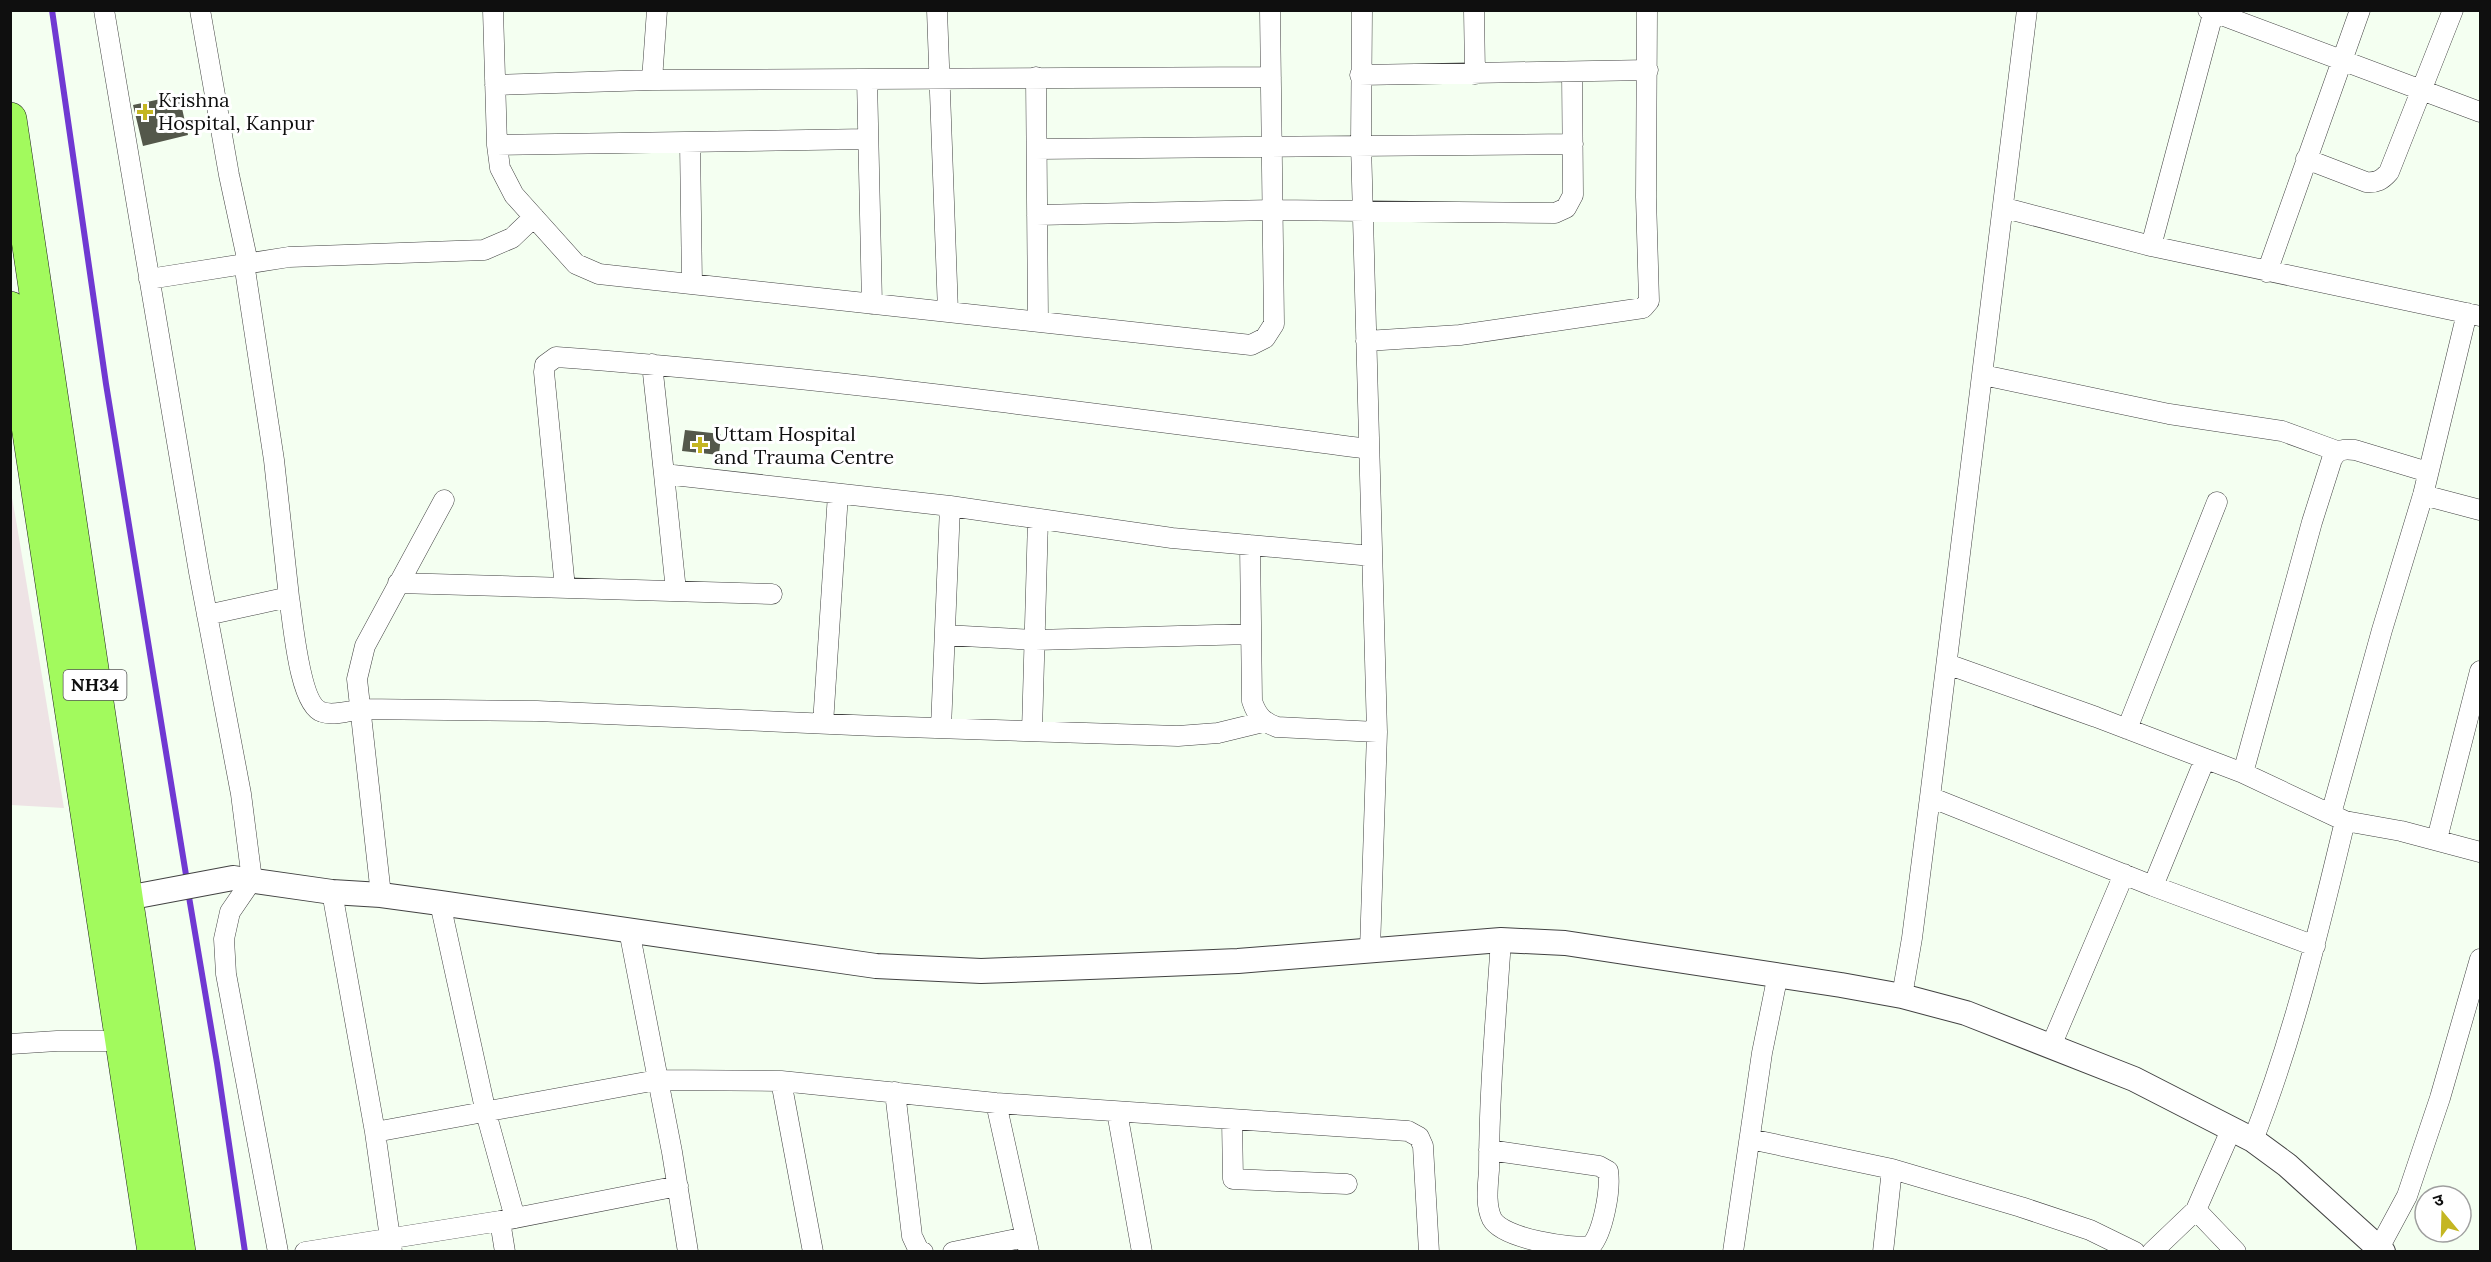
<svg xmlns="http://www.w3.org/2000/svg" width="2491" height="1262" font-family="Lora,'Noto Sans Devanagari',serif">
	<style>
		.industrial { fill: #eee3e5 }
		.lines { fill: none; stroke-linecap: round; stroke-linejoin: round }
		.stream { stroke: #7039d2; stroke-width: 6 }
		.building { fill: #54584b }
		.minor-casing { stroke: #424242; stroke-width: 21 }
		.tertiary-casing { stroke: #424242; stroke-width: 26 }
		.trunk-casing { stroke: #202020; stroke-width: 34 }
		.minor { stroke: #fff; stroke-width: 20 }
		.tertiary { stroke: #fff; stroke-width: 24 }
		.trunk { stroke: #a2fa5d; stroke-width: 33 }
		.poi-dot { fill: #c4b622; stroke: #fff; stroke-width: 2 }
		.labels { text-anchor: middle; stroke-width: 6; stroke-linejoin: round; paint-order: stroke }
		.shield { fill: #fff; stroke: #575757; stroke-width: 1.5 }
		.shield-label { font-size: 18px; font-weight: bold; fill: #0f0f0f }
		.poi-label { font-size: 20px; fill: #0f0f0f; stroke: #fff; text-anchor: start }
	</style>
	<rect width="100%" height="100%" fill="#f4fff1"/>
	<!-- industrial -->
	<path class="industrial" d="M10,487l6,33 48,288 -53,-3z"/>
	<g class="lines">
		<!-- stream -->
		<path class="stream" d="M52,10l54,374 81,497
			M188,891l29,172 28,189"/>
	</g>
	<!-- building -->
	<path class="building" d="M179,95l9,40 -45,11 -10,-41z
		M685,430l36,4 -2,21 -37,-4z"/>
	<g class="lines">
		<!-- minor casing -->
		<g class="minor-casing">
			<path id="minor" d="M104,10l95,562 42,222 11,86 -22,32 -6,27 2,35 52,278
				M200,10l29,165 19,88
				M493,10l4,135 370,-6
				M937,10l11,302
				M1362,10l-1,134 16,588 -7,218
				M1474,10l1,64
				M2208,10l272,102
				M1360,75l288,-5
				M1036,77l2,244
				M867,79l5,225
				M652,80l5,-70
				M495,85l157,-5 619,-3
				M690,143l2,141
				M497,145l3,23 14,27 62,69 23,10 652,71 14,-7 9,-14 -4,-314
				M1037,149l536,-5
				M2306,159l60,23c11,1 16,-2 23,-10l64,-162
				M2005,208l146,38 329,70
				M1037,215l236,-5 282,3 11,-5 7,-13 -1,-123
				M2151,246l63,-236
				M2267,272l93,-262
				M149,279l140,-22 195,-7 28,-12 22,-21
				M1366,341l94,-6 183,-27 6,-7 -3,-104 1,-187
				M652,364l12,110
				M1983,375l186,39 113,17 55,20
				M2423,495l57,15
				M1250,545l2,156c5,15 11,21 25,26l100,5
				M398,583l374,11
				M565,588l-21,-216 1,-7 11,-8c272,20 542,57 813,92
				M676,591l-12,-117 286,32 222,32 200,18
				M289,597c4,23 10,108 33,115 11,4 27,-1 38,-3l177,2 339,15 302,10 40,-3 45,-11
				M207,615l82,-18 -15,-137 -30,-197
				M945,635l90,5 216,-6
				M1947,664l149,53 147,56 102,48 56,10 79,21
				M823,724l15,-230
				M941,728l9,-222
				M2127,729l90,-227
				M1032,731l6,-212
				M2243,773l69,-251 20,-63c6,-10 11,-10 23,-9l73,22
				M1930,797l223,89 162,60
				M2331,814l51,-184 41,-135 44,-182
				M2437,839l43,-168
				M2153,886l52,-127
				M332,892l43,240 17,120
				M381,895l-24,-216 8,-33 79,-146
				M440,903l46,210 29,105
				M629,930l43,222 16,100
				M1902,996l10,-58 18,-141 97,-787
				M10,1044l47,-3h64
				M2051,1046l73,-172
				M781,1081l32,171
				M895,1092l17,144 7,15 4,1
				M996,1103l33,149
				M1117,1112l25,140
				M1232,1120l1,59 114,5
				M375,1132l282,-52 124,1 215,22 412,28 11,6 4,9 6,106
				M1750,1139l142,30 129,38 69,23 45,22
				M2253,1140c41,-104 66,-211 92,-319
				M1489,1150l110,16 9,5c3,19 -5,61 -17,75 -20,3 -88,-7 -99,-27 -7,-14 -4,-34 -3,-49 0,-77 7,-154 12,-230
				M2196,1210l35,-80
				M500,1221l5,31
				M2379,1248l28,-52 33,-98 40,-139
				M305,1252l195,-31 178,-35
				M953,1252l73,-15
				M1733,1252l29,-199 16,-79
				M1883,1252l9,-83
				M2152,1252l44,-42 40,42"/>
		</g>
		<!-- tertiary casing -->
		<g class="tertiary-casing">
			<path id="tertiary" d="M111,901l122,-23 99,14 49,3 59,8 436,63 105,5 135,-5 122,-5 263,-21 64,3 276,42 61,11 64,17 168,66 119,61 34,25 96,87"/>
		</g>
		<!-- trunk casing -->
		<g class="trunk-casing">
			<path id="trunk" d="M10,119l169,1133
				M10,308l144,944"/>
		</g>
		<!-- minor -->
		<use href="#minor" class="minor"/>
		<!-- tertiary -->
		<use href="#tertiary" class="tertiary"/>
		<!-- trunk -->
		<use href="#trunk" class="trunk"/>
	</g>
	<!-- markers -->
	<g class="poi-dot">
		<path d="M142 103h6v6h6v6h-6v6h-6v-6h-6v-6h6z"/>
		<path d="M697 436h6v6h6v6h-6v6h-6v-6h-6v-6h6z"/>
	</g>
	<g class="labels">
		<!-- shield labels -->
		<rect class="shield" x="63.5" y="670" width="63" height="30" rx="4.5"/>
		<g class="shield-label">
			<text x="95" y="691">NH34</text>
		</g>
		<!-- poi labels -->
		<g class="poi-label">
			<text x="158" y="107">Krishna<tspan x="158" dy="23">Hospital, Kanpur</tspan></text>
			<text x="714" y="441">Uttam Hospital<tspan x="714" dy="23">and Trauma Centre</tspan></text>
		</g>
	</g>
	<!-- border -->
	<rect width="2491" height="1262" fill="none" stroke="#0f0f0f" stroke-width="24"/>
	<!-- north arrow -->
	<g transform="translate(2443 1214) rotate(341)"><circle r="28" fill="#ffffff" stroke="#9f9f9f" stroke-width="1.5"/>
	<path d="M0-4.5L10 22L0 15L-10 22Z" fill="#c4b622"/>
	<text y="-9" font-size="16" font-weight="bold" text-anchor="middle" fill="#0f0f0f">उ</text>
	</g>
</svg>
